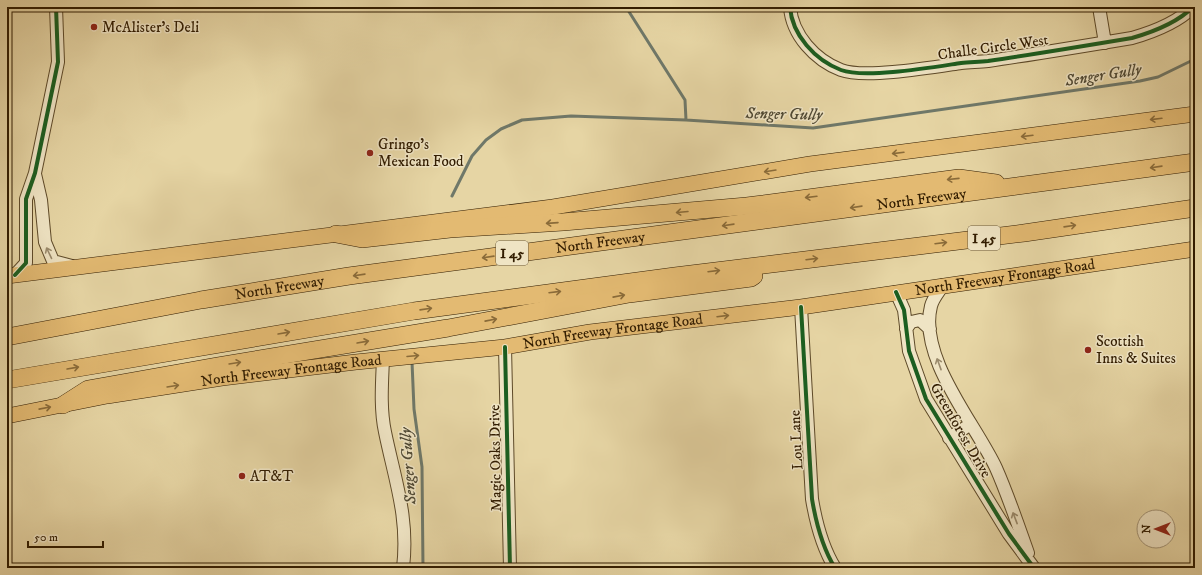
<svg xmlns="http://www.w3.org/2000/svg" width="1202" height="575" font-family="'IM FELL DW Pica',serif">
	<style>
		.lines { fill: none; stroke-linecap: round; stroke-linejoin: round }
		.stream { stroke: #6f7869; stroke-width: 3 }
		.minor-casing { stroke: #5e4a29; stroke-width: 14 }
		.major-casing { stroke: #311c00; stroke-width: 16 }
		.highway-casing { stroke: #311c00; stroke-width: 18 }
		.minor { stroke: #efe4c4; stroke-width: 12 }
		.major { stroke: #e3ba72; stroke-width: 15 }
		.highway { stroke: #e3ba72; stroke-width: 17 }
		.cycleway-casing { stroke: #efe4c4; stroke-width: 6 }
		.cycleway { stroke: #1b5e20; stroke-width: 4 }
		.oneway { stroke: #8a6b39 }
		.oneway2 { stroke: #9a8a6c }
		.poi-dot { fill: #8f2418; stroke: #efe4c4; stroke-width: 1.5 }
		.labels { text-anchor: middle; stroke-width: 3; stroke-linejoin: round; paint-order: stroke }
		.shield { fill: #efe4c4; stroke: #6a583b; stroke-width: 1 }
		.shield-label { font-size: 14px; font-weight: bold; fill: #311c00 }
		.poi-label { font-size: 15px; fill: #311c00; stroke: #efe4c4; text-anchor: start }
		.street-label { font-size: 15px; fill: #311c00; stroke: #efe4c4 }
		.water-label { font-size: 16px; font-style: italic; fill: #504a35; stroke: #efe4c4 }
	</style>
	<rect width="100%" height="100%" fill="#e6d5a4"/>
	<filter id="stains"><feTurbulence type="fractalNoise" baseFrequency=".005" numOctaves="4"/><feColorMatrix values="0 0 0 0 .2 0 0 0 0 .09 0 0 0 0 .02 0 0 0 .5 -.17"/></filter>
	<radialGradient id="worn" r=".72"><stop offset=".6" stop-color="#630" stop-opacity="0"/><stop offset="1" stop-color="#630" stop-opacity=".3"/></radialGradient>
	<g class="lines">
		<!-- stream -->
		<path class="stream" d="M626,7l59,93 1,20
			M452,196l20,-40 14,-16 15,-11 21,-9 49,-4 115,4 127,8 327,-47 18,-4 37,-18
			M412,362l2,47 8,58 1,101"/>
		<!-- minor casing -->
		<g class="minor-casing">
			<path id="minor" d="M790,7c2,28 25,53 51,63 24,9 93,-3 120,-7 9,-1 18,-1 27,-2 48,-7 96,-15 144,-23 21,-6 45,-15 61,-31
				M1099,7l6,36
				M35,174l6,26 4,42 8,19 19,5
				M15,275l11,-12v-64l9,-26 23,-111 -2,-55
				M943,285c-4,7 -10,13 -12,21 -13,52 44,117 65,162 12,27 22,57 32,85
				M896,292l8,18 5,41 17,48 83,135 25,34
				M801,307l11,192c4,24 10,48 23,69
				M906,329l5,-7 9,-2 10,9
				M505,347l5,221
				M383,359c-1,24 -3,50 2,73 10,49 24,85 18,136
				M949,438l22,-14"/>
		</g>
		<!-- major casing -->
		<g class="major-casing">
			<g id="major">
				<path d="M7,276l546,-69 257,-43 385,-50"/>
				<path id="s1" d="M7,416l100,-20 115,-18 134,-16 149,-15 85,-15 211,-25 394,-58"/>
			</g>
		</g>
		<!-- highway casing -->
		<g class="highway-casing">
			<g id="highway">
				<path d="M336,234l26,5 88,-10 113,-7 184,-16 212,-28 37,5"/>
				<path id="s2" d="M7,337l194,-37 148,-24 846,-114"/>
				<path d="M7,380l407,-69 261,-35 349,-43 171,-25"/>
				<path d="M63,405l25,-16 129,-23 231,-38 181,-34 122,-16 3,-2"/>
			</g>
		</g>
		<!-- minor -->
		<use href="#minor" class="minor"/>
		<!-- major -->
		<use href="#major" class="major"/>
		<!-- highway -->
		<use href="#highway" class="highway"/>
		<!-- cycleway casing -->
		<g class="cycleway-casing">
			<path id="cycleway" d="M790,7c2,28 25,53 51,63 24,9 93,-3 120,-7 9,-1 18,-1 27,-2 48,-7 96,-15 144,-23 21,-6 45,-15 61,-31
				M15,275l11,-12v-64l9,-26 23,-111 -2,-55
				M896,292l8,18 5,41 17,48 83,135 25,34
				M801,307l11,192c4,24 10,48 23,69
				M505,347l5,221"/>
		</g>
		<!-- cycleway -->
		<use href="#cycleway" class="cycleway"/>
	</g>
	<!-- one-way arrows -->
	<defs><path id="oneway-shaft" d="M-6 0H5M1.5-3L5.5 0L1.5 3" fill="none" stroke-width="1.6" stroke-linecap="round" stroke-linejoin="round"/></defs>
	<g class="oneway">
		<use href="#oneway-shaft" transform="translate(1156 119) rotate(173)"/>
		<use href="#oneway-shaft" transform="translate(1027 136) rotate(173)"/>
		<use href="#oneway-shaft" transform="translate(898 153) rotate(173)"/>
		<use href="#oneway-shaft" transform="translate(1156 167) rotate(172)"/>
		<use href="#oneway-shaft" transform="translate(770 171) rotate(171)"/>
		<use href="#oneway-shaft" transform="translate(953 179) rotate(174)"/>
		<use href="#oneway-shaft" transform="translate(811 197) rotate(173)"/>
		<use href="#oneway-shaft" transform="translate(856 207) rotate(172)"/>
		<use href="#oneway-shaft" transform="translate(682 212) rotate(175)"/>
		<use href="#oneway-shaft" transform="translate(552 223) rotate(176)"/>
		<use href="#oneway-shaft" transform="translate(728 225) rotate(172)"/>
		<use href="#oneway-shaft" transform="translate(1070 226) rotate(-8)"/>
		<use href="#oneway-shaft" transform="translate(941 243) rotate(-7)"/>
		<use href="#oneway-shaft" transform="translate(488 257) rotate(172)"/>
		<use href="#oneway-shaft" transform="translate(812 259) rotate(-7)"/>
		<use href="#oneway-shaft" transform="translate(714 271) rotate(-7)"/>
		<use href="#oneway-shaft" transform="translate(359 275) rotate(172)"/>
		<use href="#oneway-shaft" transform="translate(555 292) rotate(-7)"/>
		<use href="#oneway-shaft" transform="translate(619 296) rotate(-11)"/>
		<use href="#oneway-shaft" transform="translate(426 309) rotate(-8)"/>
		<use href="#oneway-shaft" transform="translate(723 316) rotate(-7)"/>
		<use href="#oneway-shaft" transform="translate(491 320) rotate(-11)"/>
		<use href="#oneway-shaft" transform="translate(284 333) rotate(-10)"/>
		<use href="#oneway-shaft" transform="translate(363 342) rotate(-10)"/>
		<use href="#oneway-shaft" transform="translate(413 356) rotate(-5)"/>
		<use href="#oneway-shaft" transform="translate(235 363) rotate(-9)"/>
		<use href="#oneway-shaft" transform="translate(73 368) rotate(-10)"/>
		<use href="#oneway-shaft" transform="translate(173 386) rotate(-9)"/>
		<use href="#oneway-shaft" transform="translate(45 408) rotate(-11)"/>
	</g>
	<g class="oneway2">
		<use href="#oneway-shaft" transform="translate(49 253) rotate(-115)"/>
		<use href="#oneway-shaft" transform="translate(939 364) rotate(-110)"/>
		<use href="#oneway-shaft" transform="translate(1015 518) rotate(-111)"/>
	</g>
	<!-- markers -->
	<g class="poi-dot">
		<circle cx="94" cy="27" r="4"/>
		<circle cx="370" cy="153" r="4"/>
		<circle cx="1088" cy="350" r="4"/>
		<circle cx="242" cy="476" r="4"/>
	</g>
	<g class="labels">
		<!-- shield labels -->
		<g class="shield">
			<rect x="968" y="226" width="32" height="24" rx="3"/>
			<rect x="496" y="241" width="32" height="24" rx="3"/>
		</g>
		<g class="shield-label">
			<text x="984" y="243">I 45</text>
			<text x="512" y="258">I 45</text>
		</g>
		<!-- poi labels -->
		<g class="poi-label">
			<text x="102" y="32">McAlister's Deli</text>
			<text x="378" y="149">Gringo's<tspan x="378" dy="17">Mexican Food</tspan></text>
			<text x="1096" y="346">Scottish<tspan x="1096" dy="17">Inns &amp; Suites</tspan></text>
			<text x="250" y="481">AT&amp;T</text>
		</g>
		<!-- street labels -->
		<g class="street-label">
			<text transform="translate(993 47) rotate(-8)" y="5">Challe Circle West</text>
			<text dy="5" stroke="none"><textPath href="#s2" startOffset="925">North Freeway</textPath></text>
			<text dy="5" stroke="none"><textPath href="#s2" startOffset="601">North Freeway</textPath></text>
			<text dy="5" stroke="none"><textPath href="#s1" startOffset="1008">North Freeway Frontage Road</textPath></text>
			<text dy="5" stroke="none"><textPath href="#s2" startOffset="277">North Freeway</textPath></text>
			<text dy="5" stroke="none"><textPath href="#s1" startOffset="612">North Freeway Frontage Road</textPath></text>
			<text dy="5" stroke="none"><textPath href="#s1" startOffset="288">North Freeway Frontage Road</textPath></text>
			<text transform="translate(961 430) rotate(60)" y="5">Greenforest Drive</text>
			<text transform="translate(796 440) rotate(-93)" y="5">Lou Lane</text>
			<text transform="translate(495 458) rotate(-91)" y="5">Magic Oaks Drive</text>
		</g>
		<!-- water labels -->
		<g class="water-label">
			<text transform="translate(1103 74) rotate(-9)" y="6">Senger Gully</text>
			<text transform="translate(784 113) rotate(1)" y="6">Senger Gully</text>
			<text transform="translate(407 466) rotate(-94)" y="6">Senger Gully</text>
		</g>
	</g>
	<!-- margin -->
	<rect width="1202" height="575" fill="none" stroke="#e6d5a4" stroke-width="24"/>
	<rect x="8" y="8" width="1186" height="559" fill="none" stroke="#311c00" stroke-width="2"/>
	<rect x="12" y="12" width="1178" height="551" fill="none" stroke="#311c00"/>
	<!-- north arrow -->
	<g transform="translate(1156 529) rotate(270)"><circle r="19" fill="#efe4c4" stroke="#a39476"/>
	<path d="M0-3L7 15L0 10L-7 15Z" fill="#8f2418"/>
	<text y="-6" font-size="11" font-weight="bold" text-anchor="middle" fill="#311c00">N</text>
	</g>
	<!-- scale -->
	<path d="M28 541v6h75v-6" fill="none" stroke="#311c00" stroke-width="2"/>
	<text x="34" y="541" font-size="12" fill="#311c00" stroke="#efe4c4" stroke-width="3" paint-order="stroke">50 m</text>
	<rect width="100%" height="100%" filter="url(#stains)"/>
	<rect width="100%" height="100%" fill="url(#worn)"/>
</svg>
